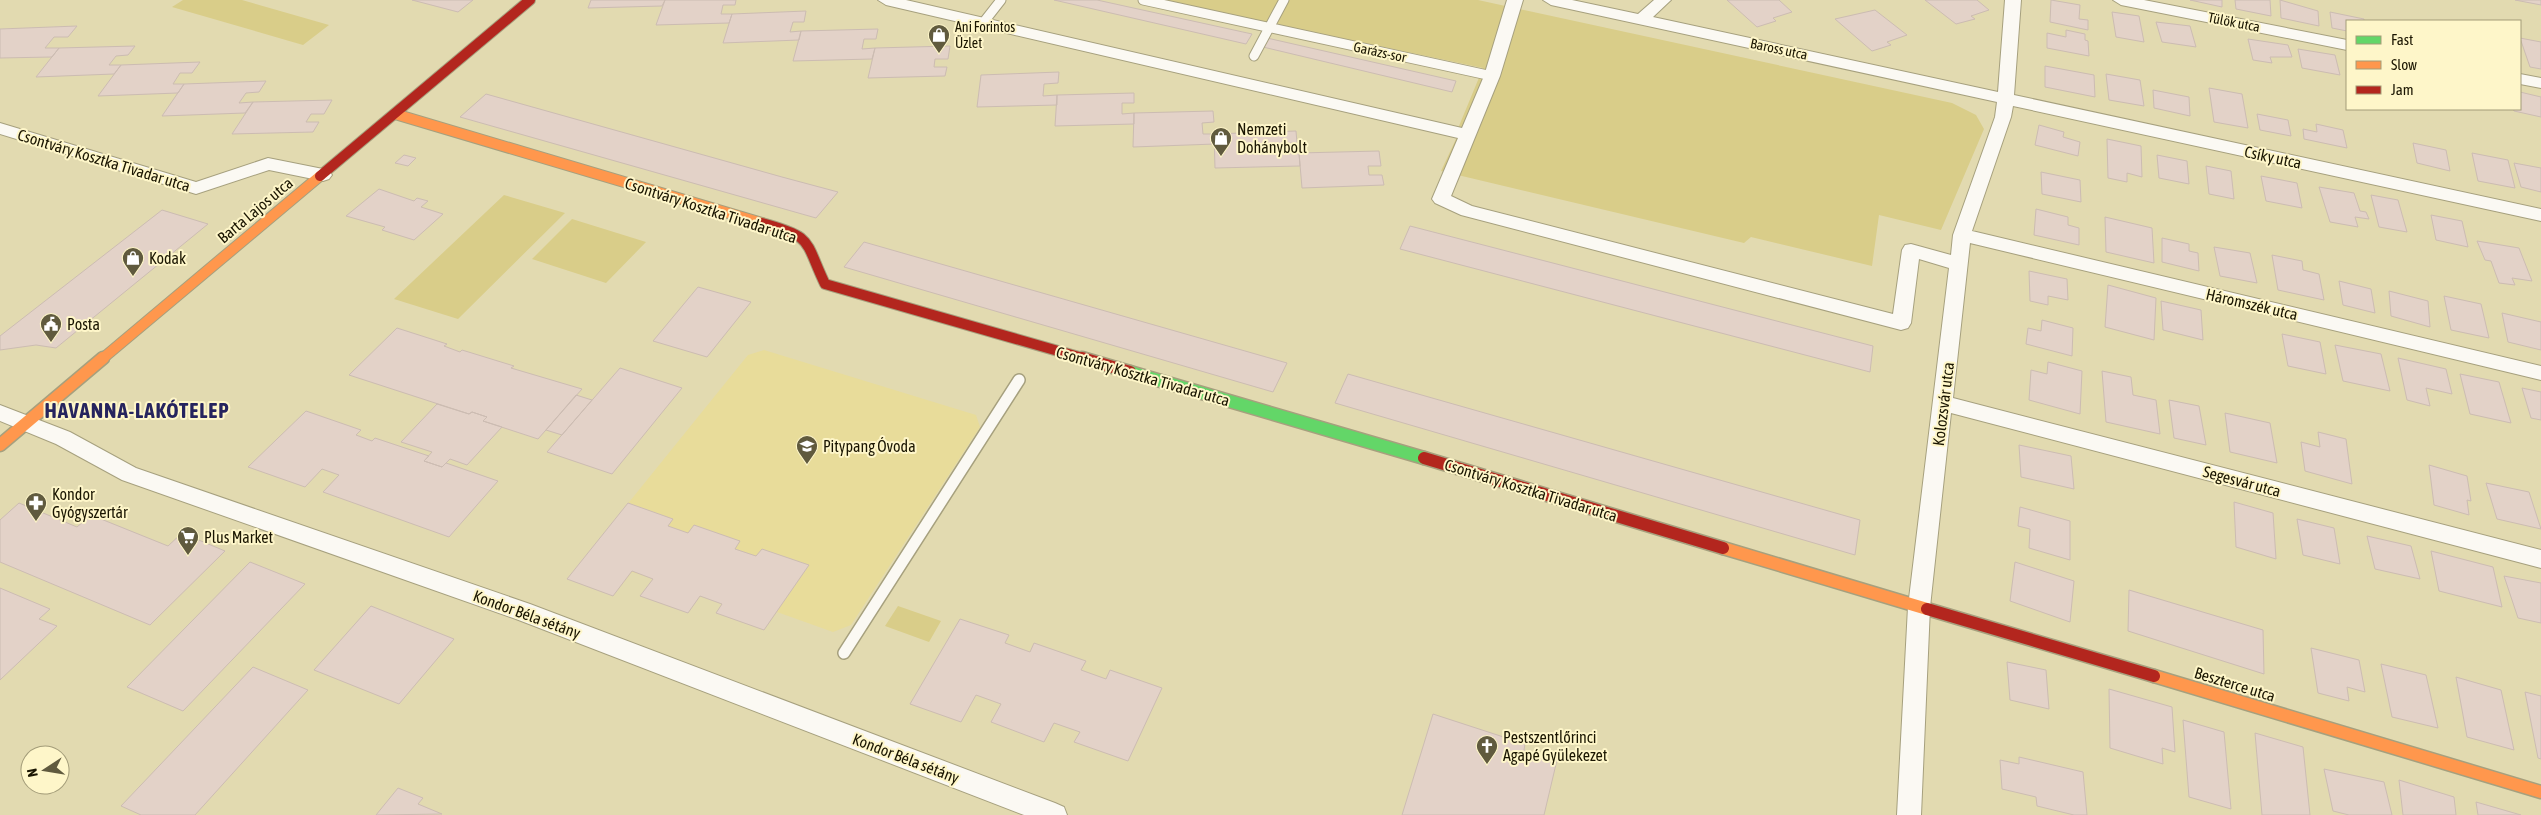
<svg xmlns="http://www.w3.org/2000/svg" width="2541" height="815" font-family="'Asap Condensed',sans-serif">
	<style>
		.built { fill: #e8dc9a }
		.green { fill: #d9cd89 }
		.building { fill: #e3d2c8; stroke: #ccbcb2 }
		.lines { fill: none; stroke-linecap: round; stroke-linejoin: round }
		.lane-far1-casing { stroke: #a6a07e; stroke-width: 11 }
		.lane-casing { stroke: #a6a07e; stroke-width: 14 }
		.street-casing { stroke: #a6a07e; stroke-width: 2 }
		.fast-casing { stroke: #a6a07e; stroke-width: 15 }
		.slow-far1-casing { stroke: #a6a07e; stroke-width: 12 }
		.slow-casing { stroke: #a6a07e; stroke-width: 15 }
		.jam-far1-casing { stroke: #a6a07e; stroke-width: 12 }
		.jam-casing { stroke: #a6a07e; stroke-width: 15 }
		.lane-far1 { stroke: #fbf9f3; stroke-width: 9 }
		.lane { stroke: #fbf9f3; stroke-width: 11 }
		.street { fill: #fbf9f3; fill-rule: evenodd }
		.fast { stroke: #63d668; stroke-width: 12 }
		.slow-far1 { stroke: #ff974d; stroke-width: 10 }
		.slow { stroke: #ff974d; stroke-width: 12 }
		.jam-far1 { stroke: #b3261e; stroke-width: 10 }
		.jam { stroke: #b3261e; stroke-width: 12 }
		.labels { text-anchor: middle; stroke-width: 4; stroke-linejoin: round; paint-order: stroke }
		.far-street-label { font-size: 14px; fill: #1a1501; stroke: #fef6c9 }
		.far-poi-label { font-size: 14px; fill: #1a1501; stroke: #fef6c9; text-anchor: start }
		.poi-label { font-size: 16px; fill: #1a1501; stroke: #fef6c9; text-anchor: start }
		.street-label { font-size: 16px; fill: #1a1501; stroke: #fef6c9 }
		.district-label { font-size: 21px; font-weight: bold; letter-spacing: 1px; fill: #26245e; stroke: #fef6c9 }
	</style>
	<rect width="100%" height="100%" fill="#e2dab0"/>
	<!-- built -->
	<path class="built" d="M764,350l212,65 4,12 -129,198 -18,7 -56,-20 -13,18 -48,-17 6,-9 -22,-8 -12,17 -48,-17 13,-17 -21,-7 -19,24 -46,-17 181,-224z"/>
	<!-- green -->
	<path class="green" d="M183,0h59l87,25 -26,20 -131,-38z
		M1162,0h316l474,103 24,12 8,14 -43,101 -62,-15 -7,51 -121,-29 -7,6 -303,-72 15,-32 3,-13 24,-58z
		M504,195l61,18 -107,106 -64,-20z
		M572,219l74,23 -40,41 -74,-24z
		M898,606l43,15 -12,21 -44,-16z"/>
	<!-- building -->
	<path class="building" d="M412,0h61l-15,12z
		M591,0h74l-3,6 -74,2z
		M665,0h71l-1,5h-12l-2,9h11l-3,9 -73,2z
		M1054,0h43l155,34 -6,10z
		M1727,0h52l13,12 -19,6 3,3 -19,6z
		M1925,0h52l12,10 -18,6 4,3 -19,5z
		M2051,0l29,5 -1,14 9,1v10l-38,-8z
		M2190,0h32v7z
		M2235,0h35l1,16 -35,-7z
		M2280,0l38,11 1,15 -38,-8z
		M2541,0v5l-26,-5z
		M1875,10l32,25 -20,7 4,3 -19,6 -37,-32z
		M806,11l-2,11h-11l-3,10 11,-1 -2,9 -76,3 9,-29z
		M2112,12l27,4 5,26 -28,-5z
		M2330,12l34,7v2h-17v10l-15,-3z
		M2156,22l34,4 6,21 -34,-5z
		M77,26l-9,11h-14l-9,11h14l-7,9 -52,1v-29z
		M878,29l-2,10h-12l-2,10 13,-1 -3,11 -79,2 8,-30z
		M2066,30l19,4v6l3,1 1,15 -42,-8v-15l19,4z
		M1267,38l189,43 -4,11 -189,-45z
		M2520,38l21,4v27l-11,-2z
		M2248,39l40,6 4,12h-22l2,6 -19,-3z
		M135,46l-7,9 -12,1 -7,9h12l-7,9 -78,3 23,-29z
		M950,46l-2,13h-13l-1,8h13l-2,9 -77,2 7,-30z
		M2298,49l37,6 5,20 -38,-7z
		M200,62l-8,11h-12l-7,11h11l-6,9 -80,3 23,-31z
		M2045,66l49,9 1,22 -50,-10z
		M1059,72l-1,11 -14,1 -1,12 14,-1v10l-80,2 4,-32z
		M2106,74l34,6 4,26 -35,-6z
		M266,81l-7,11 -13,1 -7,10 14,-1 -8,11 -83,3 22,-32z
		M2209,88l33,6 6,34 -34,-6z
		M2153,90l36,7 1,19 -36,-8z
		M2520,92l21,5v20l-27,-6 -1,-2h7z
		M1134,93v10h-12v11l12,-1v11l-79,2 2,-31z
		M486,94l296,83 56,15 -22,26 -356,-101z
		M332,100l-8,14h-13l-5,8h13l-6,10 -81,2 21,-32z
		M1213,111l1,11 -12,1 1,11h11l1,10 -82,3 1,-34z
		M2257,114l31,6 3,16 -31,-6z
		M2316,124l27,6 4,18 -43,-9 -1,-10 14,3z
		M2039,125l25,7 -1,5 17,5 -2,14 -43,-11z
		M1296,131l1,12h-13l1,11 14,-1 1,13 -85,2 -1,-34z
		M2107,139l34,7 1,31 -15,-4v9l-19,-4z
		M2413,143l33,7 4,21 -33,-8z
		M1379,151l2,15h-13l1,9h13l2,10 -82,3 -3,-35z
		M2472,153l36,7 7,28 -37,-7z
		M404,155l12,3 -8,8 -13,-3z
		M2157,155l30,6 2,23 -30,-6z
		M2514,163l27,5v24l-20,-5z
		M2206,166l25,5 3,28 -25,-5z
		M2041,172l39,8 1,22 -39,-8z
		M2261,176l36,7 5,25 -36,-7z
		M2319,187l35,6 6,18 6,1 3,7 -14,-2 3,10 -28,-5z
		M379,189l35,12 3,-3 11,3 -7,6 22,7 -29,26 -32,-10 3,-3 -39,-11z
		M2371,195l27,5 9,32 -28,-5z
		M2036,209l32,8v8l11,3v17l-45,-10z
		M162,210l46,14 -152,124 -20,-3 -36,5v-14z
		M2431,215l31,6 6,26 -32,-7z
		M2105,217l47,11 2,35 -48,-11z
		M1410,226l463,120 -3,26 -470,-123z
		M2162,238l27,6v7l9,2 1,18 -37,-9z
		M2477,241l42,7 13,33 -20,-3 3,7 -16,-2 -8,-22 -6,-1z
		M864,242l423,121 -14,29 -429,-125z
		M2214,247l36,6 7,30 -37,-7z
		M2272,255l30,6 1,9 16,4 5,26 -46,-10z
		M2029,271l38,8 1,21 -20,-4v9l-18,-4z
		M2339,281l32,8 4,24 -32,-8z
		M2108,285l48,13 -2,42 -49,-13z
		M698,287l53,15 -44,55 -54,-16z
		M2389,291l39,10 2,26 -39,-11z
		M2444,296l37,8 8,34 -38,-8z
		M2161,301l40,9 2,30 -40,-10z
		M2502,313l39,9v28l-33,-8z
		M2042,320l31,8 -1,28 -46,-12 2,-16 13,3z
		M397,328l50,16 -3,2 16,6 2,-2 52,16 -3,2 71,21 -44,50 -55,-18 4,-4 -15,-5 -3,2 -120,-39z
		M2282,334l38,8 6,32 -38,-8z
		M2335,345l46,9 9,37 -47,-10z
		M2398,358l48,11 6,25 -26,-6 4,18 -23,-6z
		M2048,362l34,9 -2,43 -51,-14 2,-30 16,4z
		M620,368l62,20 -70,86 -65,-22z
		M2102,371l29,6 2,18 23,5 4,34 -54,-12z
		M1348,374l512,146 -5,35 -520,-152z
		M2460,374l39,8 12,41 -41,-9z
		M2522,388l19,4v28l-10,-2z
		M576,395l16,5 -30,35 -16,-5z
		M2169,400l30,6 7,39 -32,-7z
		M437,404l32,10 3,-2 15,5 -4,4 19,6 -35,38 -17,-6 -8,8 -18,-6 8,-9 -31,-10z
		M306,411l55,19 -5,5 16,6 3,-3 54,18 -5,5 18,6 4,-4 52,18 -49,56 -126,-45 16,-17 -17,-6 -17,18 -57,-20z
		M2225,413l45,10 7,40 -47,-11z
		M2318,432l28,7 6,45 -47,-13 -4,-29 19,5z
		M2019,445l52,11 3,33 -53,-12z
		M2429,465l38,11 4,25 -4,-1 2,15 -35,-10z
		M2486,483l43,9 12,37 -44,-10z
		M2234,502l39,11 3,46 -40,-12z
		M19,503l58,24 14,-12 77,31 14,-13 43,18 -75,74 -150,-63v-42z
		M628,503l45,16 -5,7 20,7 6,-8 46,16 -5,8 21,7 6,-7 47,16 -45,65 -48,-17 6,-9 -22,-8 -12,17 -48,-17 13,-17 -21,-8 -19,25 -46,-17z
		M2020,507l50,14v39l-41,-12 1,-19 -12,-3z
		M2297,519l37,9 6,36 -37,-9z
		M2367,536l44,10 9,33 -45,-10z
		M2431,551l62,16 9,40 -63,-16z
		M250,562l55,22 -122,127 -56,-24z
		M2015,562l59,19 -4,41 -60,-21z
		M2504,576l37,7v40l-23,-5z
		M0,588l50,21 -11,10 18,7 -57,54z
		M2129,590l134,40 1,44 -136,-43z
		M371,606l83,33 -55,65 -85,-34z
		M960,619l49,16 -4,8 25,9 4,-9 52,18 -5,9 25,9 4,-9 52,18 -34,73 -54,-19 6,-10 -26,-9 -10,19 -53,-20 10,-18 -25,-9 -15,27 -51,-18z
		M2311,648l48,12 6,32 -18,-5 2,14 -31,-8z
		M2007,662l39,8 3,39 -39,-9z
		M2381,664l45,11 12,53 -46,-11z
		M253,667l55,23 -113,125h-54l-20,-9z
		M2456,677l45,13 13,60 -47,-13z
		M2109,689l63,18 3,45 -13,-4 1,16 -53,-16z
		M2525,692l16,4v63l-3,-1z
		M1433,714l92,30 -1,6 33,10 -13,55h-142z
		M2183,720l41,12 7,77 -42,-12z
		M2255,733l48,14 7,68h-48z
		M2019,757l64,15 4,43h-13l-37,-9 -1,-9 -34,-8 -2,-29 19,4z
		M2324,769l60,13 8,33h-43l-16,-4z
		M2399,780l55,17 2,18h-53z
		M398,788l25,10 -5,6 24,10 -66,1z
		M2476,802l45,13h-43z"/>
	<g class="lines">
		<!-- lane-far1 casing -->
		<g class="lane-far1-casing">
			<path id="lane-far1" d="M1143,0l349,76
				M983,23l18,-23
				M1254,56l30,-56"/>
		</g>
		<!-- lane casing -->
		<g class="lane-casing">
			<path id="lane" d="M844,653l175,-273"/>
		</g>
		<!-- street casing -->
		<g class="street-casing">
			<path id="street" d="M878,0h28l556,128 22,-52 23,-76h16l-23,76 -49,120 21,10 421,108 9,-64 3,-5 6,-1 40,11 2,-20 42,-118 2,-15 -446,-97 -8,-5h29l66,14 16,-14h17l-18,17 345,75 7,-92h16l-7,95 527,114v12l-528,-115 -2,11 -39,114 569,135v14l-571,-137 -17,155 588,152v18l-590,-155 -21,194 -9,208h-24l11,-208 41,-339 -30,-9 -8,64 -3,5 -7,2 -440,-115 -26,-12 -3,-4 26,-61 -572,-133z
				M2113,0h31l203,40v10l-226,-45z
				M2520,74l21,4v10l-21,-4z
				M0,123l196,59 72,-24 55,11 6,2 3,4 -3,4 -6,2 -54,-11 -73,24 -196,-60z
				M0,405l70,27 66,36 394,136 525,199 9,4 3,8h-43l-508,-196 -394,-139 -66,-36 -56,-23z"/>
		</g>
		<!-- fast casing -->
		<g class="fast-casing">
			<path id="fast" d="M1130,372l294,86"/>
		</g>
		<!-- slow-far1 casing -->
		<g class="slow-far1-casing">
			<path id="slow-far1" d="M395,114l367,109
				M102,359l218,-183"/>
		</g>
		<!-- slow casing -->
		<g class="slow-casing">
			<path id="slow" d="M0,445l103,-87
				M1723,548l204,61
				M2154,676l387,116"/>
		</g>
		<!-- jam-far1 casing -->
		<g class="jam-far1-casing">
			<path id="jam-far1" d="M320,176l210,-176
				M762,223c52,14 42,17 63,61l261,75"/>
		</g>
		<!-- jam casing -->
		<g class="jam-casing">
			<path id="jam" d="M1082,358l48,14
				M1424,458l299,90
				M1927,609l227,67"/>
		</g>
		<!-- lane-far1 -->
		<use href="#lane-far1" class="lane-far1"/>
		<!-- lane -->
		<use href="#lane" class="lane"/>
		<!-- street -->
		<use href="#street" class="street"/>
		<!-- fast -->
		<use href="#fast" class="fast"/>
		<!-- slow-far1 -->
		<use href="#slow-far1" class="slow-far1"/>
		<!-- slow -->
		<use href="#slow" class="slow"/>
		<!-- jam-far1 -->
		<use href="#jam-far1" class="jam-far1"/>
		<!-- jam -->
		<use href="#jam" class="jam"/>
	</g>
	<!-- icons -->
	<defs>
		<g id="shop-pin" transform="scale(1.125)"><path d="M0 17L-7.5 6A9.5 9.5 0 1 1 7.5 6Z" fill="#605a3e" stroke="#fef6c9"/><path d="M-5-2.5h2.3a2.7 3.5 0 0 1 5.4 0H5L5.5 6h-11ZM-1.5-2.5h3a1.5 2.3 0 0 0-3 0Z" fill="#fff"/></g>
		<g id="civic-pin" transform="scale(1.125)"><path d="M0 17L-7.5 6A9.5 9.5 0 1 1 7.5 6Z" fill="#605a3e" stroke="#fef6c9"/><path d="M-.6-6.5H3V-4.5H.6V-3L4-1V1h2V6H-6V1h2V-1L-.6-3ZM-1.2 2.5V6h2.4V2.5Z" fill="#fff"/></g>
		<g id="school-pin" transform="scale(1.125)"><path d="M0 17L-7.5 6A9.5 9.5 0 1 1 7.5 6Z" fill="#605a3e" stroke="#fef6c9"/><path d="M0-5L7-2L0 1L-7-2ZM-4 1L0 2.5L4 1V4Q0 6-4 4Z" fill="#fff"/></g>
		<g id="pharmacy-pin" transform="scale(1.125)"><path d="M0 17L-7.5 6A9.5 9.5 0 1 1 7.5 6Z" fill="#605a3e" stroke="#fef6c9"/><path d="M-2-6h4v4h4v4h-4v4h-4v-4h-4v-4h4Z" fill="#fff"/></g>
		<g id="supermarket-pin" transform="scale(1.125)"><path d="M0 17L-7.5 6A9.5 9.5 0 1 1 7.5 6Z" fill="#605a3e" stroke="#fef6c9"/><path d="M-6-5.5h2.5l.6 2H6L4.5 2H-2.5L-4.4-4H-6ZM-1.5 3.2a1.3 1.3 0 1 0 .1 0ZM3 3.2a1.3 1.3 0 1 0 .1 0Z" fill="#fff"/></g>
		<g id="church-pin" transform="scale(1.125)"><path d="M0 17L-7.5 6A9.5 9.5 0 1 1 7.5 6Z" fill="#605a3e" stroke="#fef6c9"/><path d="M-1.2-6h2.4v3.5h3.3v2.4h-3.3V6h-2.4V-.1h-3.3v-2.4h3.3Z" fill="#fff"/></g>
	</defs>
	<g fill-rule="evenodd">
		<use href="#shop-pin" x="939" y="35"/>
		<use href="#shop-pin" x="1221" y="138"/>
		<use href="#shop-pin" x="133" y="258"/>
		<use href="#civic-pin" x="51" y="324"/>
		<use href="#school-pin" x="807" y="446"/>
		<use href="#pharmacy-pin" x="36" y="503"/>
		<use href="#supermarket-pin" x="188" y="537"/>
		<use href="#church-pin" x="1487" y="746"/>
	</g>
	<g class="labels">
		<!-- far-street labels -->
		<g class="far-street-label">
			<text transform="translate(2234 22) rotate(11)" y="5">Tülök utca</text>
			<text transform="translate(1779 49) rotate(12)" y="5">Baross utca</text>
			<text transform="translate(1380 52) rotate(12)" y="5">Garázs-sor</text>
		</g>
		<!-- far-poi labels -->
		<g class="far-poi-label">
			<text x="955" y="32">Ani Forintos<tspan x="955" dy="16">Üzlet</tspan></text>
		</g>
		<!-- poi labels -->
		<g class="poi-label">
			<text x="1237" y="135">Nemzeti<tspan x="1237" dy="18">Dohánybolt</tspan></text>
			<text x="149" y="264">Kodak</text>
			<text x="67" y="330">Posta</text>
			<text x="823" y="452">Pitypang Óvoda</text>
			<text x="52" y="500">Kondor<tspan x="52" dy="18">Gyógyszertár</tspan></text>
			<text x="204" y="543">Plus Market</text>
			<text x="1503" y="743">Pestszentlőrinci<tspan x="1503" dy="18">Agapé Gyülekezet</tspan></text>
		</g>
		<!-- street labels -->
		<g class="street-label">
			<text transform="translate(2273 157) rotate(12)" y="6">Csíky utca</text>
			<text transform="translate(104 160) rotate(17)" y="6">Csontváry Kosztka Tivadar utca</text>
			<text transform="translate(255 210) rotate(-40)" y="6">Barta Lajos utca</text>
			<text transform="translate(711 210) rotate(18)" y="6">Csontváry Kosztka Tivadar utca</text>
			<text transform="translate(2252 304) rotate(13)" y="6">Háromszék utca</text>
			<text transform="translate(1143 376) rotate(16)" y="6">Csontváry Kosztka Tivadar utca</text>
			<text transform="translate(1943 404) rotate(-83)" y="6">Kolozsvár utca</text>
			<text transform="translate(2242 481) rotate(15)" y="6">Segesvár utca</text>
			<text transform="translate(1531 490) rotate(17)" y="6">Csontváry Kosztka Tivadar utca</text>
			<text transform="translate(527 614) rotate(20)" y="6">Kondor Béla sétány</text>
			<text transform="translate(2235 684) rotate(17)" y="6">Beszterce utca</text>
			<text transform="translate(906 758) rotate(21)" y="6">Kondor Béla sétány</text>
		</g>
		<!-- district labels -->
		<g class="district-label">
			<text x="137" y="418">HAVANNA-LAKÓTELEP</text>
		</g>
	</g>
	<!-- legend -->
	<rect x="2346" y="20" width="175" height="90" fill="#fef6c9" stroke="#a39c79"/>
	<rect x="2356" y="36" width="25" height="8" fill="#63d668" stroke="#a39c79"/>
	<text x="2391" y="45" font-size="15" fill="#1a1501">Fast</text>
	<rect x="2356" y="61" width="25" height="8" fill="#ff974d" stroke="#a39c79"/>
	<text x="2391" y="70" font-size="15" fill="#1a1501">Slow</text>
	<rect x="2356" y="86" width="25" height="8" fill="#b3261e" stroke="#a39c79"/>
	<text x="2391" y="95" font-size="15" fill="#1a1501">Jam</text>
	<!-- north arrow -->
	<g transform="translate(45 770) rotate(258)"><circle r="24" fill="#fef6c9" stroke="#a39c79"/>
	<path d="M0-4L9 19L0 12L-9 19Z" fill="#605a3e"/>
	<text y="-8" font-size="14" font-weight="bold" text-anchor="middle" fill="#1a1501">N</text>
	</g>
</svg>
